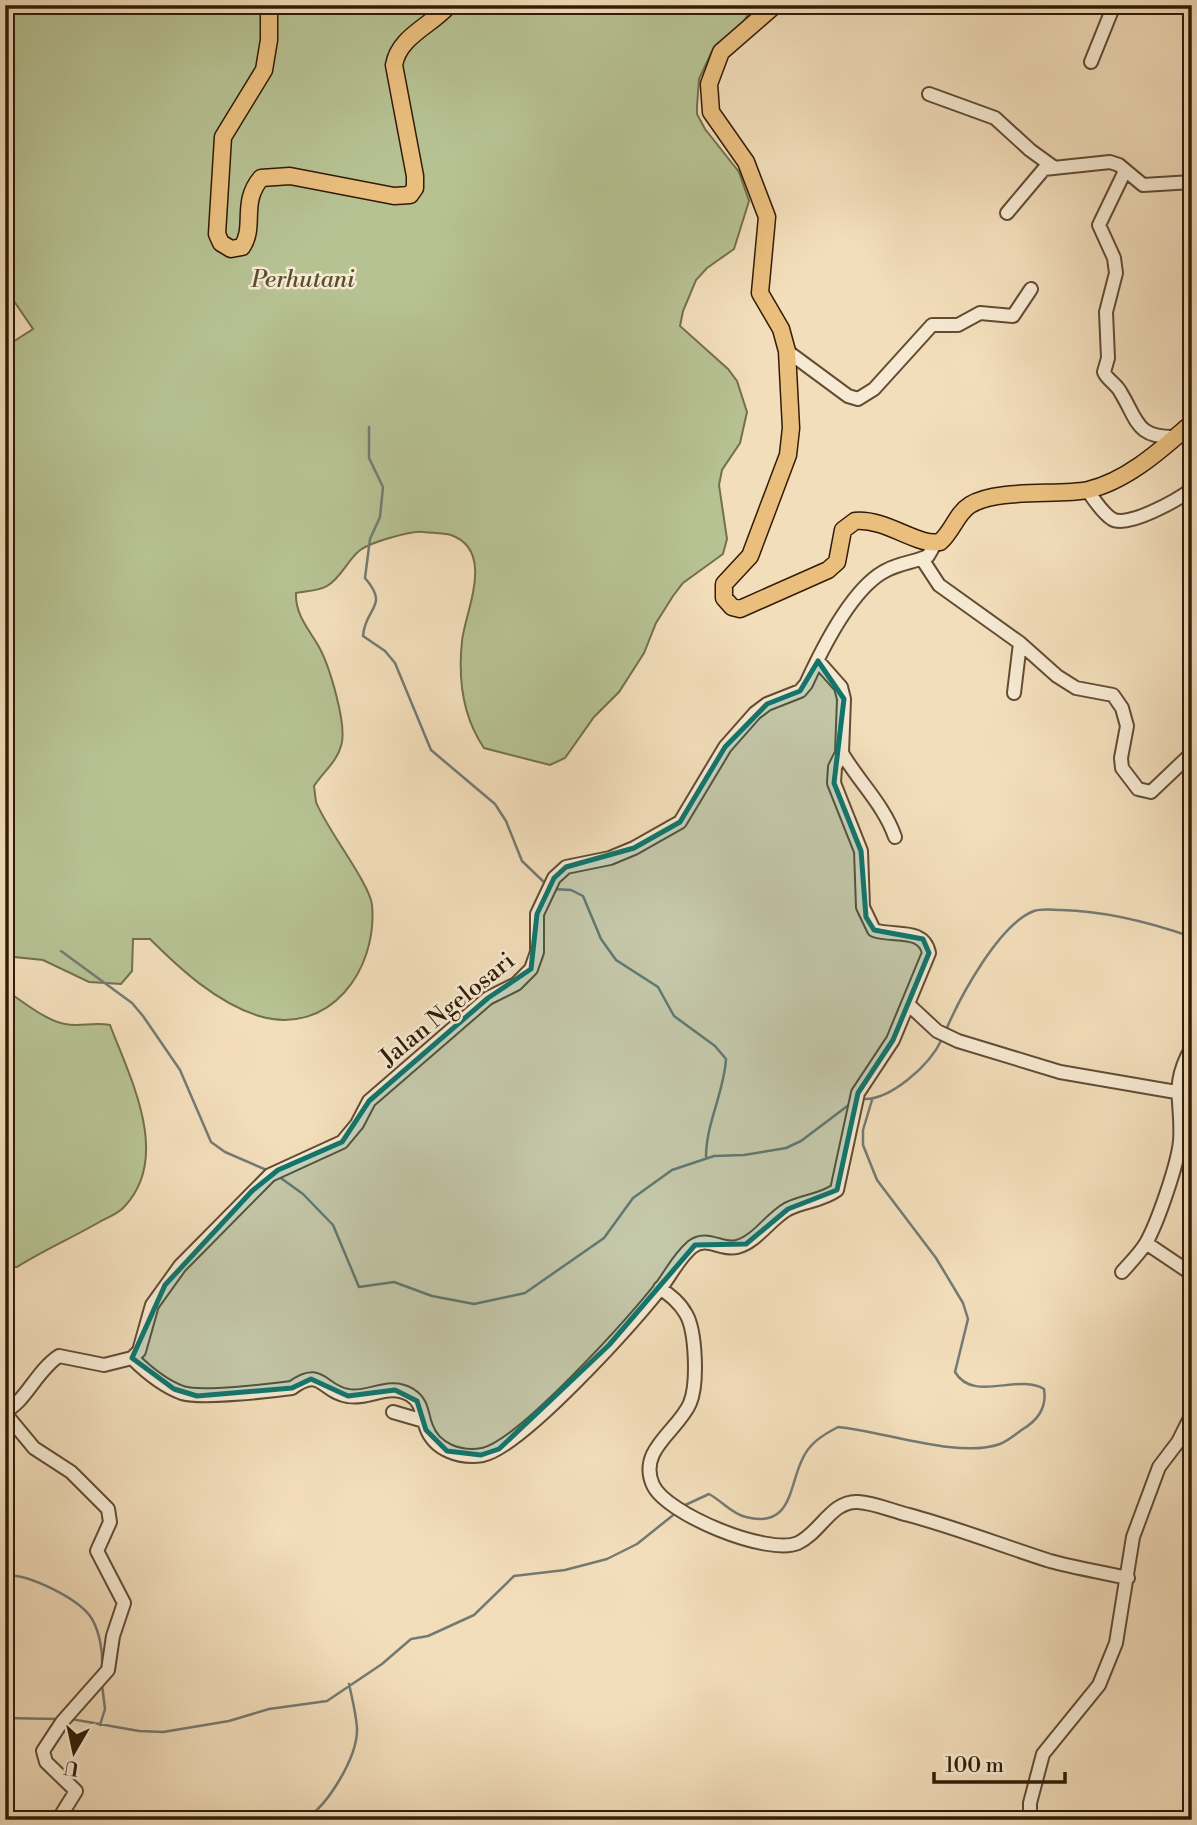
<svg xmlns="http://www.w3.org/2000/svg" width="1197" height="1825" font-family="'Libre Bodoni',serif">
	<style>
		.green { fill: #b7c293; stroke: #746f4d; stroke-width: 2 }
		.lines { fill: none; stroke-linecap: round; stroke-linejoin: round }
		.stream { stroke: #747a73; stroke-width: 2.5 }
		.minor-casing { stroke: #624c34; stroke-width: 16 }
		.major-casing { stroke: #311c07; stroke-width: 19 }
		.minor { stroke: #f7ead3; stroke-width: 12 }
		.major { stroke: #eabf7e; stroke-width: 16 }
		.marked { fill: #0f766e; fill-opacity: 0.2; stroke: #0f766e; stroke-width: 5; stroke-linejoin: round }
		.labels { text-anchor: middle; stroke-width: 5; stroke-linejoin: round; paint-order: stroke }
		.park-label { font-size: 24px; font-style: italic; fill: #594e31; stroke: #f7ead3 }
		.street-label { font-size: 24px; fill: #311c07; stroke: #f7ead3 }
	</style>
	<rect width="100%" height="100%" fill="#f3debb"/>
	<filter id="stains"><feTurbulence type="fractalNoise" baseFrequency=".00286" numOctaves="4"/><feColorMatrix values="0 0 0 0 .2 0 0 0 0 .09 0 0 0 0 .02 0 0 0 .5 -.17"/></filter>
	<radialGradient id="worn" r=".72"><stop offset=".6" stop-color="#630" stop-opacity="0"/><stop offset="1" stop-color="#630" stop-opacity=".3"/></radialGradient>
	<!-- green -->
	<path class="green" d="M5,5h749l-10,16 -32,30 -13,28 -2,27v8l8,15 34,43 10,29 -15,48 -27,19 -11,12 -13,31 -3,15 48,43 9,12 10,31 -7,31 -18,27 -3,15 8,54 -4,15 -40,29 -10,13 -17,27 -12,30 -25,39 -25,25 -29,41 -15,7 -66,-17c-22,-32 -26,-69 -22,-107 3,-29 34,-90 -11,-106 -8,-2 -19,-2 -27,-3 -12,-2 -56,11 -65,19 -12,10 -18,27 -32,35 -8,5 -22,5 -31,7 -1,22 13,36 23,54 10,18 29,79 22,99 -4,16 -19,27 -27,40l2,16c10,26 54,82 56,103 6,65 -43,132 -113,111 -42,-13 -79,-47 -109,-77h-17l-1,32 -11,13 -32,-2 -46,-22 -38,-4v-609l28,-18 -28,-41z
		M5,990c18,11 39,30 60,34 15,3 29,-2 45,1 20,53 62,132 14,182 -5,6 -15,10 -23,14 -27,16 -57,29 -84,46l-12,-1z"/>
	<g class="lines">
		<!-- stream -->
		<path class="stream" d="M369,427v31l14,29 -3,30 -10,22 -5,39c25,29 0,29 -2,58l22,15 10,12 36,87 64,54 11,17 16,40 25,24
			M553,889l18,1 12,6 18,43 15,21 42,27 16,29 41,30 11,13c-2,34 -20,64 -20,98
			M61,951l71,52 11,13 37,54 31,72 14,10 44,19
			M946,1030c14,-33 53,-106 88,-119 8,-3 19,-1 27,-1 45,1 88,12 131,27
			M862,1099c28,2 68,-34 80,-60
			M278,1176l25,18 30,31 26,62 35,-5 38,14 42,8 51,-11 79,-55 29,-40 39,-28 42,-14 30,-1 42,-7 15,-7 49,-37
			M681,1507l28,-13c13,7 23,20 37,23 46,12 43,-31 56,-57 7,-17 21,-25 36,-33 45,4 120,32 162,17 8,-3 16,-10 23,-15 15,-9 24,-22 21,-40 -26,-16 -71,14 -89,-17l13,-53 -5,-16 -27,-45 -59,-78 -14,-35v-15l9,-30
			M5,1575c24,-1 75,24 87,44 8,14 11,34 10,49
			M5,1718l53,1
			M71,1719l68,12 24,1 66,-11 40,-12 58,-8 55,-37 29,-25 17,-3 46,-21 40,-39 51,-6 42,-11 30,-15 40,-32
			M100,1725l5,-16 -3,-24
			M304,1820c24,-14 54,-64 53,-92 -1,-15 -5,-30 -8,-44"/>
		<!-- minor casing -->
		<g class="minor-casing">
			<path id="minor" d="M1091,62l23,-57
				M929,94l66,24 35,32 22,16
				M1125,171l-26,54 15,33 2,15 -10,39 2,46 -4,14c3,8 13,12 17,21 17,28 15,45 55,44
				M1007,213l37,-44 66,-7 9,3 24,20 49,-3
				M787,351l61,45 10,3 16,-10 58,-64h26l22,-12 33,3 18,-27
				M1087,490c7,9 15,23 25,29 15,10 67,-20 80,-30
				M922,559l17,26 81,58 37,33 19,12 37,7 9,13 5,18 -6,32 1,10 16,21 13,3 41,-39
				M1014,693l6,-50
				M842,753c17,29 42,52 53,84
				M909,1005l28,26 21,10 102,31 116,20
				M1146,1243l46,31
				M1122,1272c8,-9 18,-19 24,-29 12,-21 32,-80 34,-102 3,-40 -11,-54 12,-94
				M660,1288c11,8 20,15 26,26 10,17 12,70 4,89 -11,27 -53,47 -37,82 13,29 115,71 145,58 22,-10 34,-43 60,-41 17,1 34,9 51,13 48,13 94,31 141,46 25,7 52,11 78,17
				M132,1358c14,14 31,28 50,35 19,6 87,-2 110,-5 30,-22 29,4 56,8 21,4 41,-14 62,-1 13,8 11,20 16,32 8,23 34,32 57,28 40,-9 148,-130 177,-166 11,-14 18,-30 32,-42 15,-12 29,4 45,0 20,-5 33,-28 51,-38 16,-8 34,-8 49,-19l21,-97 35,-53 36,-87c-5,-26 -35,-16 -55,-23l-11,-23 -2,-56 -27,-68 1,-16 7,-14 2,-54 -3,-12 -23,-26
				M5,1411c19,-7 32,-41 54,-55l45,9 28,-7 7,-7 13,-46 28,-39 90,-91 72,-33 15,-18 12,-23 119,-103 28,-14 15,-15 6,-17v-38l17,-36 12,-11 44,-9 24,-10 46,-26 45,-75 30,-34 12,-9 33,-13 6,-7c15,-33 47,-98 81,-114 13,-7 28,-8 41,-14l7,-12
				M393,1412l31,9
				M5,1413l29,35 37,24 37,37 2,13 -13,29 27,52 -11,33 -5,34 -46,52 -19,29 3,11 30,29 -18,29
				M1030,1820v-17l13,-49 56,-69 17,-42 17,-106 26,-70 19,-25 14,-28"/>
		</g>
		<!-- major casing -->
		<g class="major-casing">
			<path id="major" d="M269,5v35l-5,30 -41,67 -6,97 4,9 10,6 11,-2c14,-21 -2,-44 19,-69l29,-2 104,20 16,-1 5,-7v-12l-21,-111c5,-29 37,-39 55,-60
				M775,5l-54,47 -12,32 2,28 35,50 21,55 -7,76 21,36 6,22 4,77 -3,27 -38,101 -26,28v14l8,9 8,2 88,-39 9,-8 6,-32 12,-9c31,-3 63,26 85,21 12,-10 17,-29 30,-37 27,-17 88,-9 118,-15 39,-9 74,-41 104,-67"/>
		</g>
		<!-- minor -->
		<use href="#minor" class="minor"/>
		<!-- major -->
		<use href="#major" class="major"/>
	</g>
	<!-- marked area -->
	<path class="marked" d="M818,661l26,38 -10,84 27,68 5,66 8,13 49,9 6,14 -36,87 -35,53 -21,97 -49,19 -42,35 -51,1 -86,100 -110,104 -18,6 -34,-4 -21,-21 -9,-29 -22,-11 -47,6 -37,-17 -19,9 -95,8 -23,-7 -42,-31 33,-73 87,-94 26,-21 64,-28 27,-41 119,-103 43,-29 6,-55 17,-36 12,-11 68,-19 46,-26 45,-75 42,-43 33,-13z"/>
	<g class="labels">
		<!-- park labels -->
		<g class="park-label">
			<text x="303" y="287">Perhutani</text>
		</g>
		<!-- street labels -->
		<g class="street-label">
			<text transform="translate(447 1009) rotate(-39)" y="8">Jalan Ngelosari</text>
		</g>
	</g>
	<!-- margin -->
	<rect width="1197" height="1825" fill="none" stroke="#f3debb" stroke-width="28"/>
	<rect x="7" y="7" width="1183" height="1811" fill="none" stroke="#311c07" stroke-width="3.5"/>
	<rect x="14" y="14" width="1169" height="1797" fill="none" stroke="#311c07" stroke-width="2"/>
	<!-- north arrow -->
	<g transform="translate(74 1752) rotate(189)" stroke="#f7ead3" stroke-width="5" paint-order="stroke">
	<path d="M0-5L12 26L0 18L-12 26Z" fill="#311c07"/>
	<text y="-10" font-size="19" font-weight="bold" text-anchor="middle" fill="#311c07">U</text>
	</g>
	<!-- scale -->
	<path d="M934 1772v10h131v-10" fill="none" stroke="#311c07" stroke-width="3.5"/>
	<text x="945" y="1772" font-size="21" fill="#311c07" stroke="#f7ead3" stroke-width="5" paint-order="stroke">100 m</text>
	<rect width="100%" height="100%" filter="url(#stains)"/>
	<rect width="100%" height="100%" fill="url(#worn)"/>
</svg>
